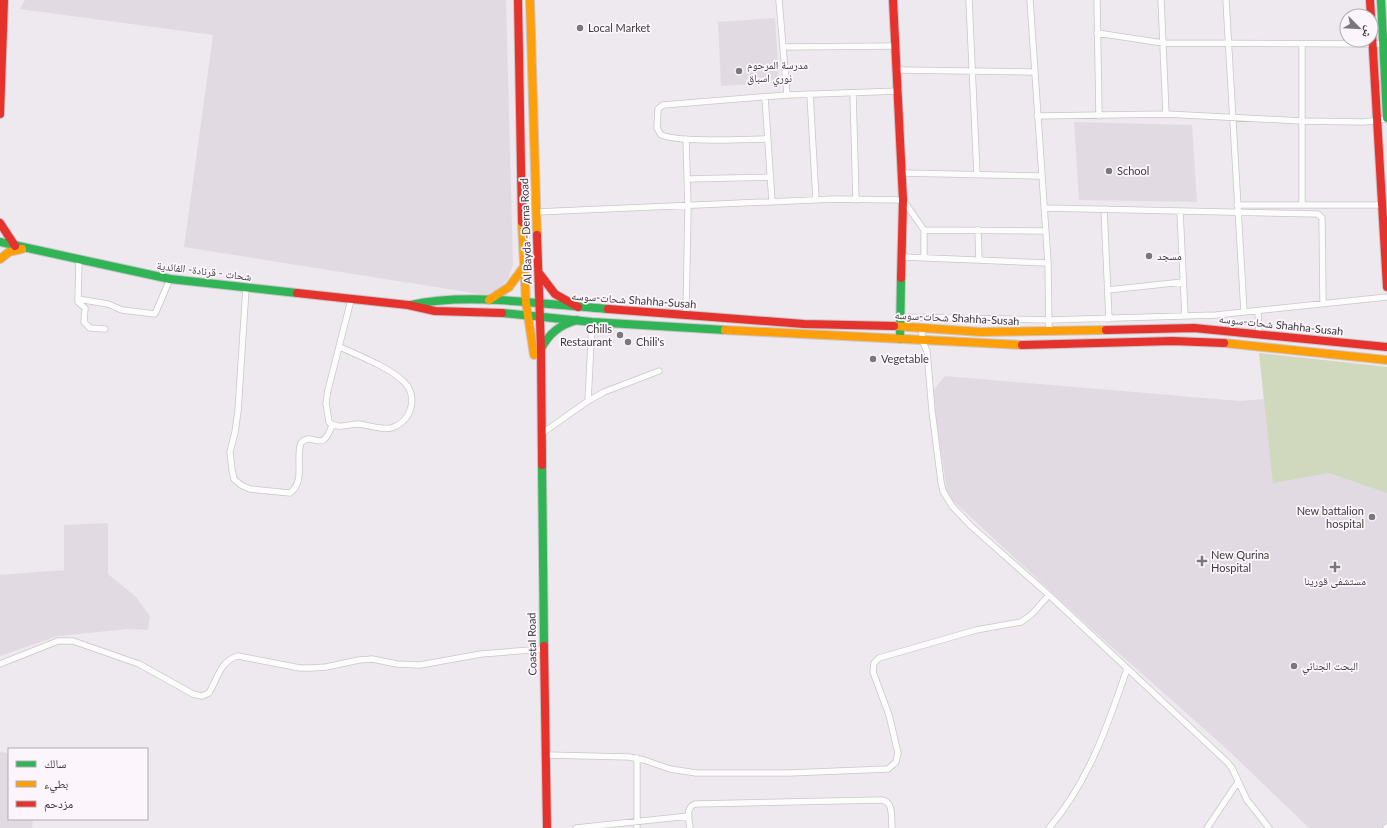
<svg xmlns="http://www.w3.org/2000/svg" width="1387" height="828" font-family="Lato,'Noto Naskh Arabic',sans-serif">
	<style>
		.built { fill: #e2dae2 }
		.green { fill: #d0d8be }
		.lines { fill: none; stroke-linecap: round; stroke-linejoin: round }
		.street-casing { stroke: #c9c6c9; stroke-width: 7 }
		.fast-casing { stroke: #c9c6c9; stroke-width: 10 }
		.slow-casing { stroke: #c9c6c9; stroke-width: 10 }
		.jam-casing { stroke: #c9c6c9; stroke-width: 10 }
		.street { stroke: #fcfcfc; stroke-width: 5.5 }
		.fast { stroke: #30b455; stroke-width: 8 }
		.slow { stroke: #ff9f0a; stroke-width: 8 }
		.jam { stroke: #e5322d; stroke-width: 8 }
		.poi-dot { fill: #7b787b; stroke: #fcf6fc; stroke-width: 1.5 }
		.labels { text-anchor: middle; stroke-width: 3.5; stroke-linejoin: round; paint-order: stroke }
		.poi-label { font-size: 11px; fill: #3d3b3d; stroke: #fcf6fc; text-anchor: start }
		.street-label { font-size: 11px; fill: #3d3b3d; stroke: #fcf6fc }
	</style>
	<rect width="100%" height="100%" fill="#eee9ee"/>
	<!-- built -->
	<path class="built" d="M25,0h481l7,265 -5,14 -10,10 -12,6 -302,-48 29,-212 -193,-26z
		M775,18l4,64 -58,4 -3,-64z
		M1074,122l118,3 5,77 -118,-2z
		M1259,353l128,14v461h-78l-79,-76 -145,-129 -135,-125 -3,-7 -15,-99 13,-16 295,25 24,-2z
		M108,523v51l28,23 14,19 -2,14 -20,-1 -70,7 -58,20v-81l64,-5v-45z
		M0,752l9,1v66h24l-1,9h-32z"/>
	<!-- green -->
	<path class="green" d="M1259,353l128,14v126l-58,-20 -56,10z"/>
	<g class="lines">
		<!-- street casing -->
		<g class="street-casing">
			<path id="street" d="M779,0l8,95
				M969,0l8,175
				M1030,0l18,263 1,69
				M1097,0l2,116
				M1161,0l5,114
				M1226,0l18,312
				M1097,33l66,10 220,1
				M1302,44v161
				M783,47l113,-1
				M898,70l137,2
				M853,93l3,107
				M810,94l6,106
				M765,97l7,105
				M1037,116l129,-2 136,7 62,1 23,-3
				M768,139c-27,0 -84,4 -107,-4l-4,-7 1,-19 5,-4 124,-10 112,-4
				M902,173l139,3
				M687,179l83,-2
				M1237,205h145
				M1044,208l274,6 4,4 1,84
				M1104,209l5,110
				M1180,211l5,105
				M536,212l299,-13 68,1 21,30v28
				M924,230l122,1
				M978,230l1,30
				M903,257l145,6
				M79,261l-1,38v3l7,6 -1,14 6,6 15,1
				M246,288l-8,123 -3,21 -5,20 2,18 2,9 7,6 9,4 40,4c16,-12 5,-34 11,-50 12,-13 21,13 31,-18
				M1108,290l75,-8
				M78,299l30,5 14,6 33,4 15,-35
				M1258,311l1,23
				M686,315l2,-109 -2,-67
				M901,317l149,3 166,-5 171,-18
				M592,322l-4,79 16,-9 55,-21
				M922,329v11l5,11 5,60 9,71 2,9 9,15 19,20 78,69 178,167 5,6 15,32 22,28
				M340,347c19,9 49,20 64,35 15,14 7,41 -13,46 -11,2 -22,-3 -33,-4 -10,0 -21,6 -29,-2l-3,-19 2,-13 23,-90
				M541,434l47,-33
				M0,664l58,-23h15l66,23 54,30 9,2 7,-3c9,-15 11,-32 29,-37l62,12h12l14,-1 33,-7 13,-1 25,5 23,1 61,-11 63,-5
				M546,755l83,2 15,3 26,9 26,4h93l99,-4 8,-7 2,-9 -9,-38 -16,-43 1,-9 5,-5 97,-28 45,-8 10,-7 18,-20
				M637,758v70
				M576,828l113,-12
				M690,828c-1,-9 -5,-20 5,-24l186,-4c13,1 10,17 11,28
				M1049,828c39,-45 59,-103 78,-159
				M1207,828l31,-46
				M1386,828l1,-1"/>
		</g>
		<!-- fast casing -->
		<g class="fast-casing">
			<path id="fast" d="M1381,0l6,118
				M0,242l170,37 127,14
				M411,305c57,-13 138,0 197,4
				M502,313l90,9 133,8
				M900,339l1,-61
				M541,349c8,-16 19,-24 36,-29
				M542,465l2,181"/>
		</g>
		<!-- slow casing -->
		<g class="slow-casing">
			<path id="slow" d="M530,0l7,235
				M522,222l4,81 8,52
				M0,259l9,-7 13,-3
				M489,300l20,-13 14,-19
				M894,326l87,6 125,-2
				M725,330l297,15
				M1224,343l163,17"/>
		</g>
		<!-- jam casing -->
		<g class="jam-casing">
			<path id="jam" d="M518,0l4,222
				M893,0l10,200 -2,78
				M1370,0l17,287
				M0,114l4,-114
				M0,223l15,23
				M537,235l4,114 1,116
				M539,273l16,21 23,13
				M297,293l111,12 27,6 67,2
				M608,309l196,15 90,2
				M1106,330l88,-2 193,19
				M1022,345l151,-4 51,2
				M544,646l3,182"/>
		</g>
		<!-- street -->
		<use href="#street" class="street"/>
		<!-- fast -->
		<use href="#fast" class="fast"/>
		<!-- slow -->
		<use href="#slow" class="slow"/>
		<!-- jam -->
		<use href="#jam" class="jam"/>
	</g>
	<!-- markers -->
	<g class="poi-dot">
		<circle cx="580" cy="28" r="4"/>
		<circle cx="739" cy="71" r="4"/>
		<circle cx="1109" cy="171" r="4"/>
		<circle cx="1149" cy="256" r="4"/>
		<circle cx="620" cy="335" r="4"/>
		<circle cx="628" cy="342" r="4"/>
		<circle cx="873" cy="359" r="4"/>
		<circle cx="1372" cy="517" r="4"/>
		<path d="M1200 555h4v4h4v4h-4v4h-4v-4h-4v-4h4z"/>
		<path d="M1333 561h4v4h4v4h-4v4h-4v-4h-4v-4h4z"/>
		<circle cx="1294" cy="666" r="4"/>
	</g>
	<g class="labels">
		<!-- poi labels -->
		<g class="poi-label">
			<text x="588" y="32">Local Market</text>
			<text x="747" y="69">مدرسة المرحوم<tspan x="747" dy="13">نوري اسباق</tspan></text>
			<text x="1117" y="175">School</text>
			<text x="1157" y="260">مسجد</text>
			<text x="612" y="333" text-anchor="end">Chills<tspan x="612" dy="13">Restaurant</tspan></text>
			<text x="636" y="346">Chili's</text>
			<text x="881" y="363">Vegetable</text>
			<text x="1364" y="515" text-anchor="end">New battalion<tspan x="1364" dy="13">hospital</tspan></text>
			<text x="1211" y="559">New Qurina<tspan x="1211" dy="13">Hospital</tspan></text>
			<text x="1335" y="585" text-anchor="middle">مستشفى قورينا</text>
			<text x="1302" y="670">البحت الجنائي</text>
		</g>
		<!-- street labels -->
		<g class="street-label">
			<text transform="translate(526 231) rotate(-92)" y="4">Al Bayda -Derna Road</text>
			<text transform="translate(204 271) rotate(7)" y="4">شحات - قرنادة- الفائدية</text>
			<text transform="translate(634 300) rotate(4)" y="4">شحات-سوسه Shahha-Susah</text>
			<text transform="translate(957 318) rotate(3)" y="4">شحات-سوسه Shahha-Susah</text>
			<text transform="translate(1281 325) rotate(6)" y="4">شحات-سوسه Shahha-Susah</text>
			<text transform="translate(532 644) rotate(-91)" y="4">Coastal Road</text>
		</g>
	</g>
	<!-- legend -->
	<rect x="8" y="748" width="140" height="72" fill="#fcf6fc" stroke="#b0abb0"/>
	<rect x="16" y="761" width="20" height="6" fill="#30b455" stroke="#b0abb0"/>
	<text x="44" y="768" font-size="12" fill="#3d3b3d">سالك</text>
	<rect x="16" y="781" width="20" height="6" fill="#ff9f0a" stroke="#b0abb0"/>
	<text x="44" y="788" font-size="12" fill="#3d3b3d">بطيء</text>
	<rect x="16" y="801" width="20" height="6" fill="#e5322d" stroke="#b0abb0"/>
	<text x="44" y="808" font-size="12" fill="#3d3b3d">مزدحم</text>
	<!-- north arrow -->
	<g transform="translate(1359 28) rotate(114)"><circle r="19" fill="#fcf6fc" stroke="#b0abb0"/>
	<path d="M0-3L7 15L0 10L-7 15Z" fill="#7b787b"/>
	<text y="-6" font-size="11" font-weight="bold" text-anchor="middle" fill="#3d3b3d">ش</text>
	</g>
</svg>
